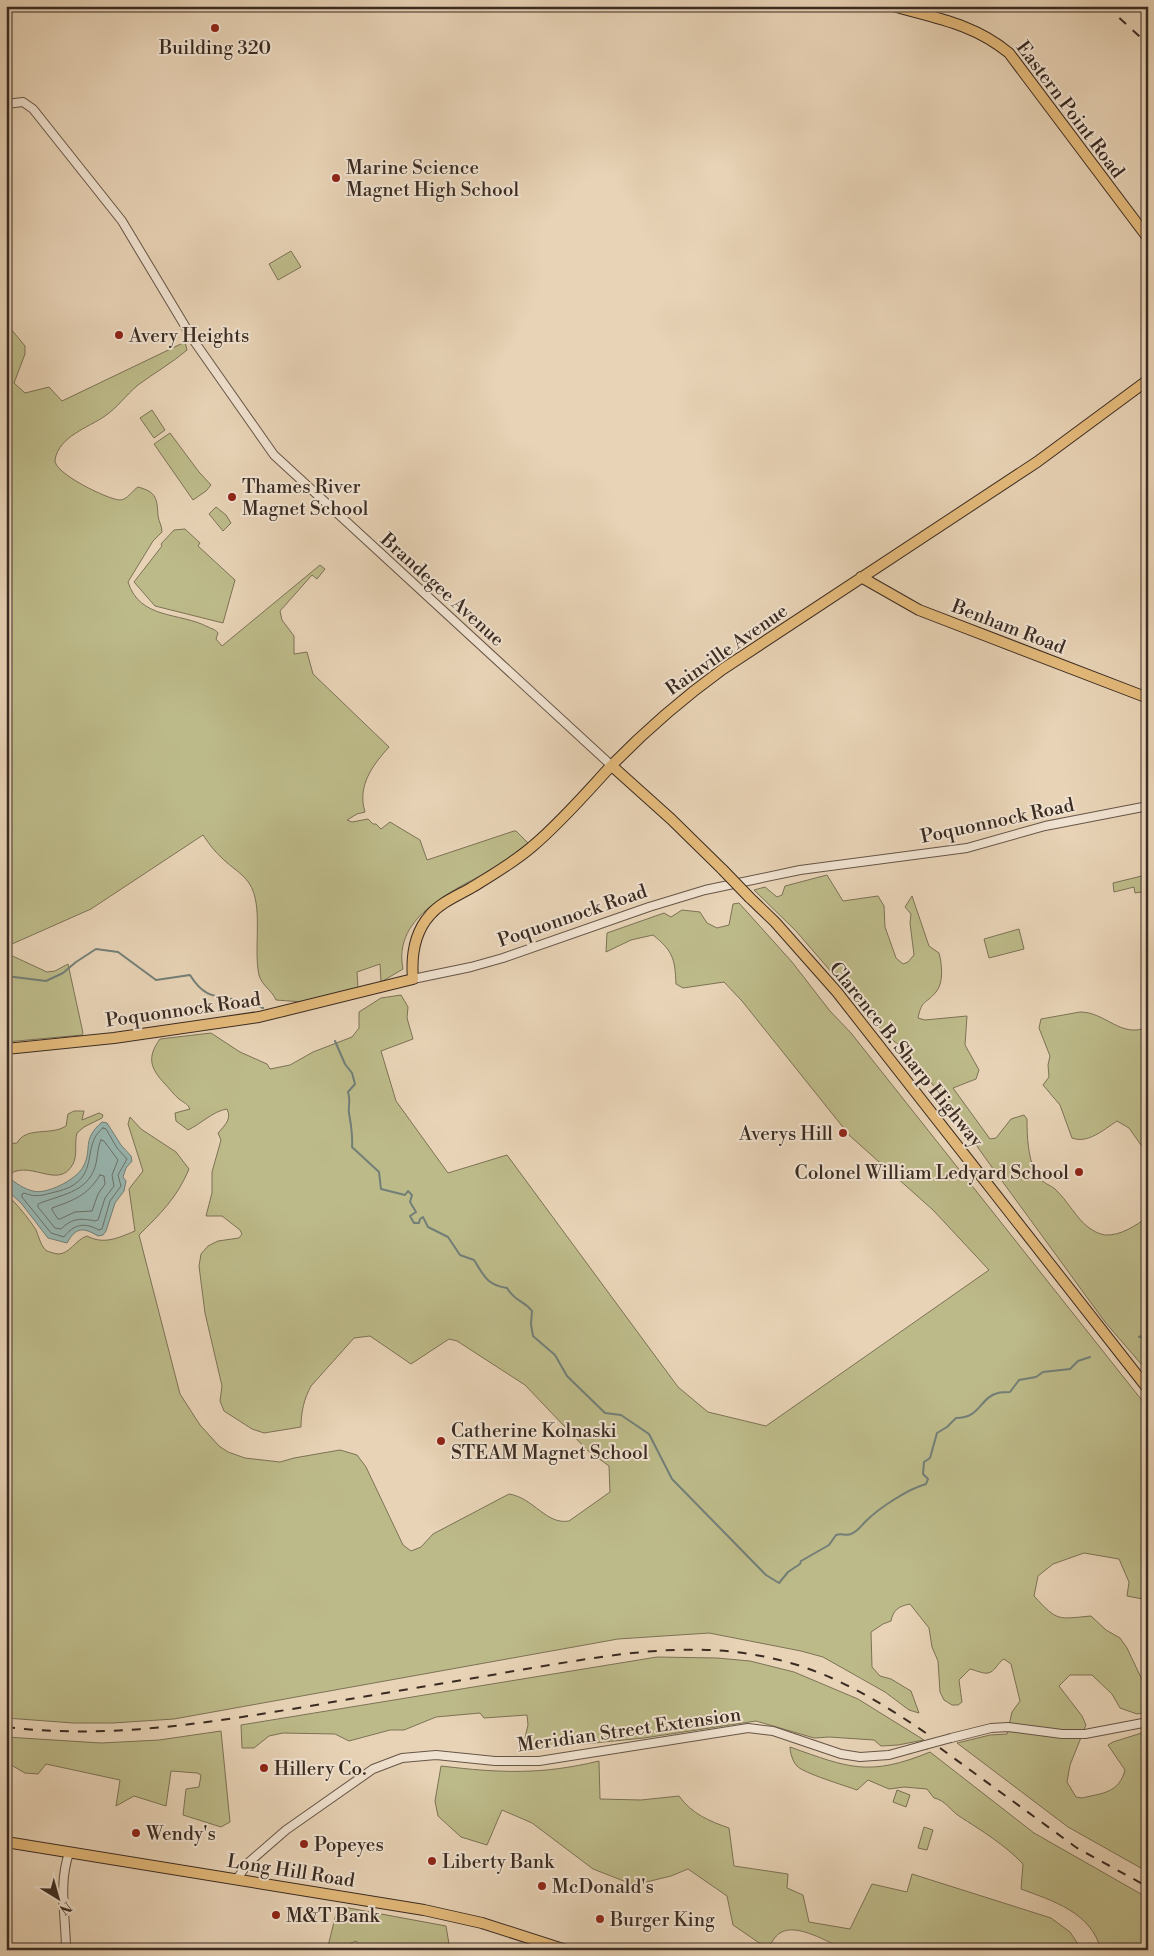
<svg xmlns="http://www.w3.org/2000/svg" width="1154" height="1956" font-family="'Libre Bodoni',serif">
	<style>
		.green { fill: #bdba89; stroke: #7c7256 }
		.water { fill: #98b7b2; stroke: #727f78 }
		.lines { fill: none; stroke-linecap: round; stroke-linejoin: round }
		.shore { stroke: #69716a; stroke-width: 1 }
		.stream { stroke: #727f78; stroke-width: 2 }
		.minor-casing { stroke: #665547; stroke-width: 10 }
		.major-casing { stroke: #3a2b22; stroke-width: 12 }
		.minor { stroke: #f0e2d0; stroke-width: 8 }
		.major { stroke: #e4ba7b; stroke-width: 10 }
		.rail { stroke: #3a2b22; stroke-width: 2; stroke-dasharray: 9 9; stroke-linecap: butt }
		.minor-bridge-casing { stroke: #665547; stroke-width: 10; stroke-linecap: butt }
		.major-bridge-casing { stroke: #3a2b22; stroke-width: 12; stroke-linecap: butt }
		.minor-bridge { stroke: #f0e2d0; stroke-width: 8 }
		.major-bridge { stroke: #e4ba7b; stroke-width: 10 }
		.poi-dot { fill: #8f2418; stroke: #f0e2d0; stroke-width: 2 }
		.labels { text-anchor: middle; stroke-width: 4; stroke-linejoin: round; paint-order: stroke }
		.poi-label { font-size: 19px; fill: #3a2b22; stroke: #f0e2d0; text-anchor: start }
		.street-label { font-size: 19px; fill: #3a2b22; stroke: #f0e2d0 }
	</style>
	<rect width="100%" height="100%" fill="#e8d3b6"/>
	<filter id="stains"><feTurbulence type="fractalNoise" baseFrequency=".004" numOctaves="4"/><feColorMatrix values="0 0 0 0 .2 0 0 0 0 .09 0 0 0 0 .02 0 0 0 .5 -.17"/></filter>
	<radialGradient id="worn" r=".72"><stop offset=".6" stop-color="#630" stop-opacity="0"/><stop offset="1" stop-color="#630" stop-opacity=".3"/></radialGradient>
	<!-- green -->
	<path class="green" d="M291,251l10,16 -23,13 -9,-16z
		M6,323l19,23v8l-11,29 11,10 24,-6 13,14 123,-59 2,8c-15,13 -33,23 -49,35 -12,10 -21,23 -33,31 -17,12 -46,20 -50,44 -2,13 54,40 65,40 7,0 13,-10 18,-13 19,5 19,12 20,29 1,6 4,10 4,16l-9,9 -22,36 -3,5c12,38 52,30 80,45 4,2 7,2 10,6l-2,6 6,7 98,-81 5,4 -8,10 -5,-4 -32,36 2,9 12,16v18l13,-2 6,22 76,73c-17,19 -32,39 -24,65l-8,2 -10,6 5,2 16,-3 5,5h3l5,5 9,-7 30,18 7,20 87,-29h2l12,12c-11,8 -22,18 -34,25 -38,22 -102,47 -91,101l-22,13 -1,-18 -23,8 1,16 -55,14 -27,-2c-4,-10 -14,-14 -17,-25 -6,-27 5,-70 -10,-92 -7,-10 -18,-16 -26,-24 -8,-7 -14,-15 -20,-24l-112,74 -79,35h-6z
		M152,410l13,20 -11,8 -14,-20z
		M170,433l29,39 12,13 -5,6 -13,9 -39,-56z
		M216,507l10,8 5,8 -8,8 -14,-17z
		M185,529l15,14 -2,3 37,34 -12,43 -68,-17 -21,-24 28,-36 -1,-2 13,-14z
		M827,875l16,26 35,-5 6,10 1,21 11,31 7,6 5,-2 6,-7 -4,-32 1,-9 -6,-7 7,-11 17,50 10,7c3,11 5,30 -3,39 -11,13 -14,7 -18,26l7,2 42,-4 -2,29 14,25 -3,9 -23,9 37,51 6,-1 15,-19 13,-4 3,4c0,18 1,37 8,53 6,11 12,11 20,17 12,11 22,30 33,38 5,4 11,7 17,8 16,1 31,-10 43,-18v155l-43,-50 -119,-163 -47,-67 -39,-46 -16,-13 -88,-102 -42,-41 11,-3 12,10 5,-2 3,-9z
		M1146,875l2,16 -13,2 -1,-6 -20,5 -1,-9z
		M739,903l53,59 38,49 21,22 297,375v192l-21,-4 2,-14 -10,-23 -35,-6 -31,11 -15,12 -4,20c24,26 23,23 57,20l15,14 14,8 7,10 18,38 3,9v17l-11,2 -17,-6 -8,-14 -20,-19h-22l-11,11 23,30 4,9 -16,40 -3,17 9,15 6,1c21,-5 37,-5 43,-28l-17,-25 5,-3 35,-11v141l-80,-45 -111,-84 33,-8 17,-1 5,-22 8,-11 -9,-37 -7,-5c-6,3 -9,13 -16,14 -5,1 -13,-3 -18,-4l-11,11 3,22 -4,3h-6l-8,-5 -4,-8 -2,-31 -6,-14 -3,-19 -19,-24c-11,2 -17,6 -19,17l-8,3 -12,8 1,35 8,9 11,3 20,12 8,22 -10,-3 -24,-18 -62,-35 -22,-6 -92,-18 -91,6 -444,80 -61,4h-40l-67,-5v-171l4,-10 -4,-11v-333c11,12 22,24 30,37 3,7 5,17 11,21 3,1 9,3 11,3 12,0 17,-14 29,-18 17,9 31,2 48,-5l-6,-42 14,-18 -15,-47 2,-7 11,12 35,23 13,17c-12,29 -29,45 -50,66l41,159 20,31 19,21 9,6 17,6 35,4 14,-4 46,-8 17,5 9,12 37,78 8,6 10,-4 12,-13 76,-40c25,4 37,31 60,27l41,-29 -1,-26 -22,-16 -62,-65 -68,-44 -8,-2 -38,25 -41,-28 -16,2 -43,48c-7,13 -10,26 -10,41l-37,6 -12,-4 -28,-18 -4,-10 2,-15 -17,-73 -6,-47 2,-12 7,-8 10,-5 21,-3 3,-4 -2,-4 -18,-14h-16l6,-23v-21l9,-32 -3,-7c7,-8 14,-14 9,-24 -14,2 -26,15 -39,21l-12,-9 -1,-8 15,-4c-3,-6 -6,-6 -11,-10 -5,-4 -9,-10 -14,-15 -14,-15 -19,-26 -5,-45l51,-6 29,19 27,12 3,5 20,-4 23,-13 39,-15 7,-9v-16l22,-14 20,-3 7,12 -1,11 6,21 -32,12 15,50 52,72 59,-18 171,232 30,25 58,14 223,-156 -56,-60 -83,-74 -108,-135 -18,-19 -41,6 -7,-4c-1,-25 -3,-33 -23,-49l-22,5 -25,12 1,-19 57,-20 7,4 11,-7 18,2 7,11 10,5 12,-3 4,-21z
		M1019,929l5,20 -35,9 -5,-19z
		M6,953l41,19 8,-1 13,-7 15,69 -1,2 -76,7z
		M1080,1012c26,0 41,27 68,15v128l-19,-27 -12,-7c-14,9 -29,23 -45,17l-12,-33 -17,-20 6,-8 -1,-12 2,-9 -11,-28 2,-9z
		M74,1111h10l-2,9 17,-7 4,2 -1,3 -18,9 -7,6c-3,10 1,21 -4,31 -15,28 -45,-8 -67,13v-33l11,-1c9,-17 34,-7 49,-17l2,-12z
		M657,1657l60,1 33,3 44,11 64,27 66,41 -26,5 -17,1 -7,-6 -45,-3 -15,1 -58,-17 -112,17 -122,12 6,-25 -1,-10 -43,3 -4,-5 -44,4 -32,13h-14l-41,11 -14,-7 -52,-1 -14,3 -15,12h-12l-1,-23z
		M221,1731l9,91 -9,5 -38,-12 3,-26 13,-2 2,-12 -4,-2 -26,-2 -5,35 -32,-10 -18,10 4,-26 -74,-16 -8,10 -13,-1 -19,-11v-25l95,6 58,-3z
		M790,1747c59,21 79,30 140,5l104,81 114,65v52h-47c-10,-38 -48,-49 -80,-61l2,-25c-19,-20 -41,-33 -64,-48 -9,-6 -14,-16 -25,-18l-7,-9 -23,-2 -15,2 -21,-9 -11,10c-11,-4 -54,-17 -60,-24 -4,-4 -7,-13 -7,-19z
		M599,1761l1,38 41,1 38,-4c13,18 30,25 50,32l5,38 54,8 -1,14 16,7 6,27 41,7 22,-45 35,8 5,-18 139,44 19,14 12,18h-237c-15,-7 -49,-28 -65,-17 -5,3 -9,10 -12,16l-35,-24 -6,-29 -39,-27 -17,7 -37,9 -41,-16 -61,-46 -30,-13 -15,35 -26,-8 -23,-21 -3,-15 6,-35c59,7 100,9 158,-5z
		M897,1790l13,5 -4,12 -13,-5z
		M924,1827l9,3 -6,20 -9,-2z
		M338,1906l108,20 4,24h-88l-6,-9 -16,8 -13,1z"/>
	<!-- water -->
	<path class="water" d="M102,1122l5,1 14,22 10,11 1,5 -6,7 -3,9 3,4 -2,10 -9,12 -9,28 -3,4 -5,1c-15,-9 -22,-9 -31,7l-19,-5 -27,-35 -11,-10 -4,-6v-8l3,-1c7,5 15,11 24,13 13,4 43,-11 50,-24 10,-18 -2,-27 19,-45z"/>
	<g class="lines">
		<!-- shore -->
		<path class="shore" d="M103,1128l3,1 11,19 10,11 -9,16 3,11 -11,15 -8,28 -3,1c-15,-8 -25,-6 -35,7l-13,-4 -29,-36v-3l2,-1c12,5 19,2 31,-1 49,-11 24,-46 48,-64z
			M101,1140l3,1 14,19 -6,15 2,11 -9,12 -7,22 -3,1c-14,-3 -23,-3 -34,8l-6,-1 -17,-21v-3c21,-9 49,-11 57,-37 3,-9 2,-19 6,-27z
			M100,1175l4,1 1,8 -7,10 -6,17 -17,1 -15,7h-2l-6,-9v-2c22,-8 35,-12 48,-33z"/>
		<!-- stream -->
		<path class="stream" d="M6,976l40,5 17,-8 13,-11 20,-13 22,3 38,28 34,-5c16,26 28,20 54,26 7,1 13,4 19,7
			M335,1041l10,23 7,9 3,11 -7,8c3,9 0,13 1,21 2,12 4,22 3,34l27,25 2,17 24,6 3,-4 4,4 -2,7 6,10 -6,4 4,7h5l1,-4 3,-2 5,10 20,10 12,18 14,5c10,16 13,25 33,28 9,15 16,11 25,23l-1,13 2,12 22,19 12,21 38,37 16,2 28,19 23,45 94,96 13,8 9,-11 12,-8 1,-3 28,-16 7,-10c5,-2 10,1 15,-1 7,-3 10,-8 15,-13 13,-13 42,-32 60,-37l2,-5 -5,-5 1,-12 6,-4 7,-25 10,-6 9,-9c25,0 24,-21 42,-25 4,-1 8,-1 12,-1l9,-12 17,-3 7,-5 27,-3 8,-8 12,-4
			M1139,1337l9,-4
			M1141,1337l7,8"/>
		<!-- minor casing -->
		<g class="minor-casing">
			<path id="minor" d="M6,104l17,-2 10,7 89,112 72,120 80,114 338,311
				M413,979l58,-12 32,-9 146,-51 56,-17 95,-20 167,-22 78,-22 103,-20
				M951,1738l40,-10 17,-1 54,7h23l63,-12
				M237,1879l11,-16 38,-33 87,-61 29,-11 34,-3 59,6h44l209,-33 25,3 68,23 19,3 29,-2 36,-10
				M66,1950c0,-33 -8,-65 3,-97"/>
		</g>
		<!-- major casing -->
		<g class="major-casing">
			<path id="major" d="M893,6c43,12 81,18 116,47l139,185
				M861,577l58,33 229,88
				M612,766l59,53 52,51
				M750,898l25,24 62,70 311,397
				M6,1049l108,-11 145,-21 154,-38c-2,-23 1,-46 17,-64 10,-12 27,-19 41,-27 21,-13 44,-26 63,-43 28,-24 52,-52 77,-79 35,-36 72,-68 112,-97l314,-207 111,-82
				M6,1842l418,68 58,13 84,27"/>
		</g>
		<!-- minor -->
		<use href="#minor" class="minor"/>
		<!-- major -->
		<use href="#major" class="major"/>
		<!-- rail -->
		<path class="rail" d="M1106,6l42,38
			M6,1727c105,13 207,-5 310,-22 66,-12 132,-22 198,-34 86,-14 175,-33 261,-12 58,13 109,45 158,79
			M940,1748l137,100 71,39"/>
		<!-- minor-bridge casing -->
		<g class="minor-bridge-casing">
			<path id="minor-bridge" d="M925,1745l26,-7"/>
		</g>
		<!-- major-bridge casing -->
		<g class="major-bridge-casing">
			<path id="major-bridge" d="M723,870l27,28"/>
		</g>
		<!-- minor-bridge -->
		<use href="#minor-bridge" class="minor-bridge"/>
		<!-- major-bridge -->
		<use href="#major-bridge" class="major-bridge"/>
	</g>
	<!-- markers -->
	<g class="poi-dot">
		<circle cx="215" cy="28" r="5"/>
		<circle cx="336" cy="178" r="5"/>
		<circle cx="119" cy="335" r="5"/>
		<circle cx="232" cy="497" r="5"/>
		<circle cx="843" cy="1133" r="5"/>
		<circle cx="1079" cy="1172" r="5"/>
		<circle cx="441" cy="1441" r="5"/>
		<circle cx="264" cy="1768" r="5"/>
		<circle cx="136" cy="1833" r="5"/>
		<circle cx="304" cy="1844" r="5"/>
		<circle cx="432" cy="1861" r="5"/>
		<circle cx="542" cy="1886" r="5"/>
		<circle cx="276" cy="1915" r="5"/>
		<circle cx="600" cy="1919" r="5"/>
	</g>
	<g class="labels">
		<!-- poi labels -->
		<g class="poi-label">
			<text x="215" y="54" text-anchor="middle">Building 320</text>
			<text x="346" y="174">Marine Science<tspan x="346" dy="22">Magnet High School</tspan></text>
			<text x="129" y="342">Avery Heights</text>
			<text x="242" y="493">Thames River<tspan x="242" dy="22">Magnet School</tspan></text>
			<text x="833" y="1140" text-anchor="end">Averys Hill</text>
			<text x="1069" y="1179" text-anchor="end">Colonel William Ledyard School</text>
			<text x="451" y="1437">Catherine Kolnaski<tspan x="451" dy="22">STEAM Magnet School</tspan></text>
			<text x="274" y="1775">Hillery Co.</text>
			<text x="146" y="1840">Wendy's</text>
			<text x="314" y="1851">Popeyes</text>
			<text x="442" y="1868">Liberty Bank</text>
			<text x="552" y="1893">McDonald's</text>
			<text x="286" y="1922">M&amp;T Bank</text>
			<text x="610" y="1926">Burger King</text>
		</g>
		<!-- street labels -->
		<g class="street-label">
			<text transform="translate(1071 109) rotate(53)" y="7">Eastern Point Road</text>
			<text transform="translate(443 589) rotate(42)" y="7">Brandegee Avenue</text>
			<text transform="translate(1009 626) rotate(21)" y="7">Benham Road</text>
			<text transform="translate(726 649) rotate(-35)" y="7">Rainville Avenue</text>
			<text transform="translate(997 820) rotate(-12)" y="7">Poquonnock Road</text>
			<text transform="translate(572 915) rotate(-19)" y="7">Poquonnock Road</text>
			<text transform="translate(183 1009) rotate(-8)" y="7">Poquonnock Road</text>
			<text transform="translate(907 1054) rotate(51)" y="7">Clarence B. Sharp Highway</text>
			<text transform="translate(629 1729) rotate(-8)" y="7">Meridian Street Extension</text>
			<text transform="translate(291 1870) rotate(9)" y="7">Long Hill Road</text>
		</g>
	</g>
	<!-- margin -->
	<rect width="1154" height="1956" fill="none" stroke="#e8d3b6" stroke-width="25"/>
	<rect x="8" y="8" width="1139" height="1941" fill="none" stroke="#3a2b22" stroke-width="2.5"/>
	<rect x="12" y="12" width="1129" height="1931" fill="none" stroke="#3a2b22"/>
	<!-- north arrow -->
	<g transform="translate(58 1898) rotate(143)" stroke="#f0e2d0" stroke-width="4" paint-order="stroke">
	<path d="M0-4L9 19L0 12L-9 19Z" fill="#3a2b22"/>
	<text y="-8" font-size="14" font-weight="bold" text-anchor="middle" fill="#3a2b22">N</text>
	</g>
	<rect width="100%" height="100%" filter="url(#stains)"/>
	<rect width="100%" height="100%" fill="url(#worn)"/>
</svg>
